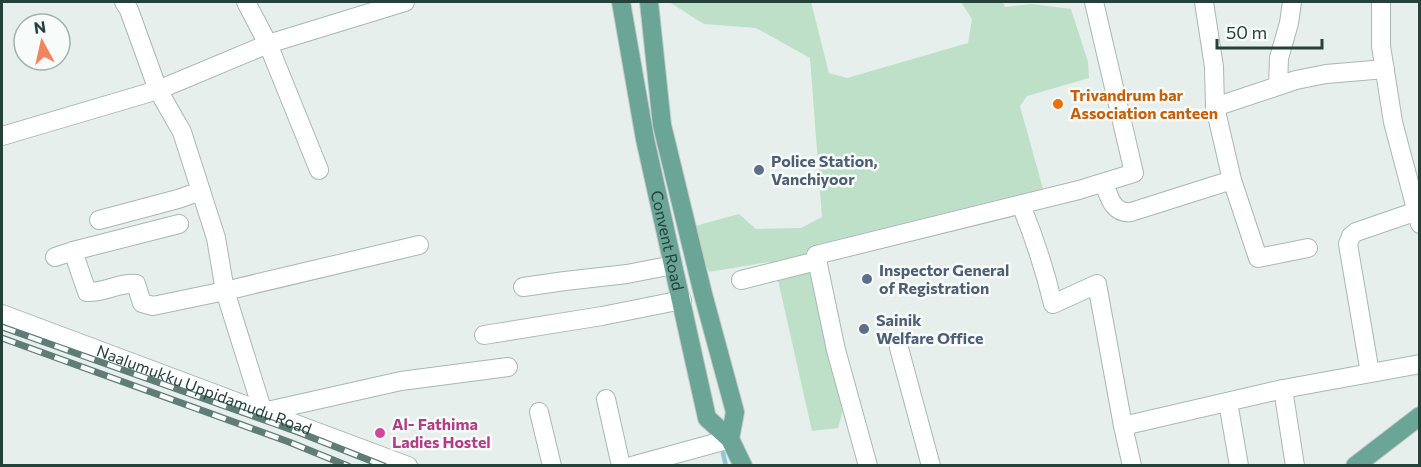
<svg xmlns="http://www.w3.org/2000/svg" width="1421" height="467" font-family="Commissioner,sans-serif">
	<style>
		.green { fill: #bfe0c8 }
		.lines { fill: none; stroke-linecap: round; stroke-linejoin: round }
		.stream { stroke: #8ec9d4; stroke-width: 4.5 }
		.minor-casing { stroke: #a8b8b2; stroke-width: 20 }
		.major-casing { stroke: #c2cac8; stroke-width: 20 }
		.minor { stroke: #fff; stroke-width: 18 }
		.major { stroke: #6aa596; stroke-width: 18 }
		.rail-casing { stroke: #5f7d75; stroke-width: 7 }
		.rail { stroke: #f7fbf9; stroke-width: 4.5; stroke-dasharray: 14; stroke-linecap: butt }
		.food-dot { fill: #e8710a; stroke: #f7fbf9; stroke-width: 2 }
		.service-dot { fill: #5c6f8a; stroke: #f7fbf9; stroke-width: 2 }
		.hotel-dot { fill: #d1479c; stroke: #f7fbf9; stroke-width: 2 }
		.labels { text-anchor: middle; stroke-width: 5; stroke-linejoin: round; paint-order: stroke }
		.food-label { font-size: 16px; font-weight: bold; fill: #c56008; stroke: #f7fbf9; text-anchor: start }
		.service-label { font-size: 16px; font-weight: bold; fill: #4e5e75; stroke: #f7fbf9; text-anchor: start }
		.street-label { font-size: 16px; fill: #24423a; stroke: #f7fbf9 }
		.hotel-label { font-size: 16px; font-weight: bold; fill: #b23c85; stroke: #f7fbf9; text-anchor: start }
	</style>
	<rect width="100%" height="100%" fill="#e6efeb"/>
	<!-- green -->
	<path class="green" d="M669,2h142l18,71 18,5 121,-35 4,-24 -11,-17h42l2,5 27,-3 39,5 17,53 1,16 -62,18 -7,10 23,83 -225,55 -12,8 38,155 -6,21 -26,3 -34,-151 -9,-18 -60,10 -11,-24 -3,-22 44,-12 17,15 45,-1 21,-11 -12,-159 -54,-30 -52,-4z"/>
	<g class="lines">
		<!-- stream -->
		<path class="stream" d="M723,453l3,13"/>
		<!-- minor casing -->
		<g class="minor-casing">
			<g id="minor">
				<path d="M124,2l5,8 29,80 24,42 34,106 9,53 38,121"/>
				<path d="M246,2l22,42 51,126"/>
				<path d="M1204,2l10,65 1,40 17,73 26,78 50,-10"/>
				<path d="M1381,2v44l12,76 27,102"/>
				<path d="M1278,86l1,-28 10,-35 3,-21"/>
				<path d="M1215,107l81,-27 30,-6 59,-5"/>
				<path d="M2,136l156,-46 110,-46 137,-42"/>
				<path d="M1104,183c5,14 9,31 27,29l101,-32"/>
				<path d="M1021,205c13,32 24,65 32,99l44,-20 26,142 9,40"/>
				<path d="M99,220l79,-21 23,-8"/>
				<path d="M179,224l-106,27 14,41c17,1 33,-10 49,-8l6,19 11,3 72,-15 194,-46"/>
				<path d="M55,257l18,-6"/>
				<path d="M741,280l76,-19"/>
				<path d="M523,287l42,-6 62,-7 46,-9"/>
				<path id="s1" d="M2,314l406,152"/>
				<path d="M484,335l118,-19 80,-16"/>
				<path d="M899,348l32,118"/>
				<path d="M1370,373l-22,-129 3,-8 5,-4 64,-22"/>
				<path d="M1283,389l12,77"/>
				<path d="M606,399l15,67"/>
				<path d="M1228,402l11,64"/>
				<path d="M263,412l138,-31 107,-14"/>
				<path d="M539,412l13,54"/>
				<path d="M1123,426l160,-37 137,-25"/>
				<path d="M632,466l98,-27"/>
				<path d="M868,466l-32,-116 -20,-95 263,-65 55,-17 -40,-171"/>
			</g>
		</g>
		<!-- major casing -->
		<g class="major-casing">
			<g id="major">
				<path id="s2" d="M621,2l24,137 62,279 23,21 13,27"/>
				<path d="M649,2l13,123 41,169 32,118 -5,27"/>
				<path d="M1355,466l65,-50"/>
			</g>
		</g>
		<!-- minor -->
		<use href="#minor" class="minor"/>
		<!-- major -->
		<use href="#major" class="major"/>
		<!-- rail casing -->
		<g class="rail-casing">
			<path id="rail" d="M2,327l296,105 86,34
				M2,338l287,104 59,24"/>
		</g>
		<!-- rail -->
		<use href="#rail" class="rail"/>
	</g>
	<!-- markers -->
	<circle class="food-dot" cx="1058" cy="104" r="6"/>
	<g class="service-dot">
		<circle cx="759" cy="170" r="6"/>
		<circle cx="867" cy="279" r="6"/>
		<circle cx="864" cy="329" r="6"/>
	</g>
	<circle class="hotel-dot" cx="380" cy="433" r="6"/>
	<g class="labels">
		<!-- food labels -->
		<g class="food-label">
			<text x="1070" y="101">Trivandrum bar<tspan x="1070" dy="18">Association canteen</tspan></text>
		</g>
		<!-- service labels -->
		<g class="service-label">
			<text x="771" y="167">Police Station,<tspan x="771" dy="18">Vanchiyoor</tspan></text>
			<text x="879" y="276">Inspector General<tspan x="879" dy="18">of Registration</tspan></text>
			<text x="876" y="326">Sainik<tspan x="876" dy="18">Welfare Office</tspan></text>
		</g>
		<!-- street labels -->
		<g class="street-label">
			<text dy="6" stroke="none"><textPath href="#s2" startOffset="243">Convent Road</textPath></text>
			<text dy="6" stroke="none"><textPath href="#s1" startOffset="216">Naalumukku Uppidamudu Road</textPath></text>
		</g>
		<!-- hotel labels -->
		<g class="hotel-label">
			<text x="392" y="430">Al- Fathima<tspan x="392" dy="18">Ladies Hostel</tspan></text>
		</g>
	</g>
	<!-- border -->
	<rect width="1421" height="467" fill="none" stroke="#24423a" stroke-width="6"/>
	<!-- north arrow -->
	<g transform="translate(42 42) rotate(352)"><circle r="28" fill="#f7fbf9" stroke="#a3b1ad" stroke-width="1.5"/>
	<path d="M0-4.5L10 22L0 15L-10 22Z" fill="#f4845f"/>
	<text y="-9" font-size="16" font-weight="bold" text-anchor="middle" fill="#24423a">N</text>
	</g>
	<!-- scale -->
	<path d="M1217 39v9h105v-9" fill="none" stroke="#24423a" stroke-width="3"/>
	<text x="1226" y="39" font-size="18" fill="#24423a" stroke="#f7fbf9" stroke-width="4.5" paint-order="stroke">50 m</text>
</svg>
